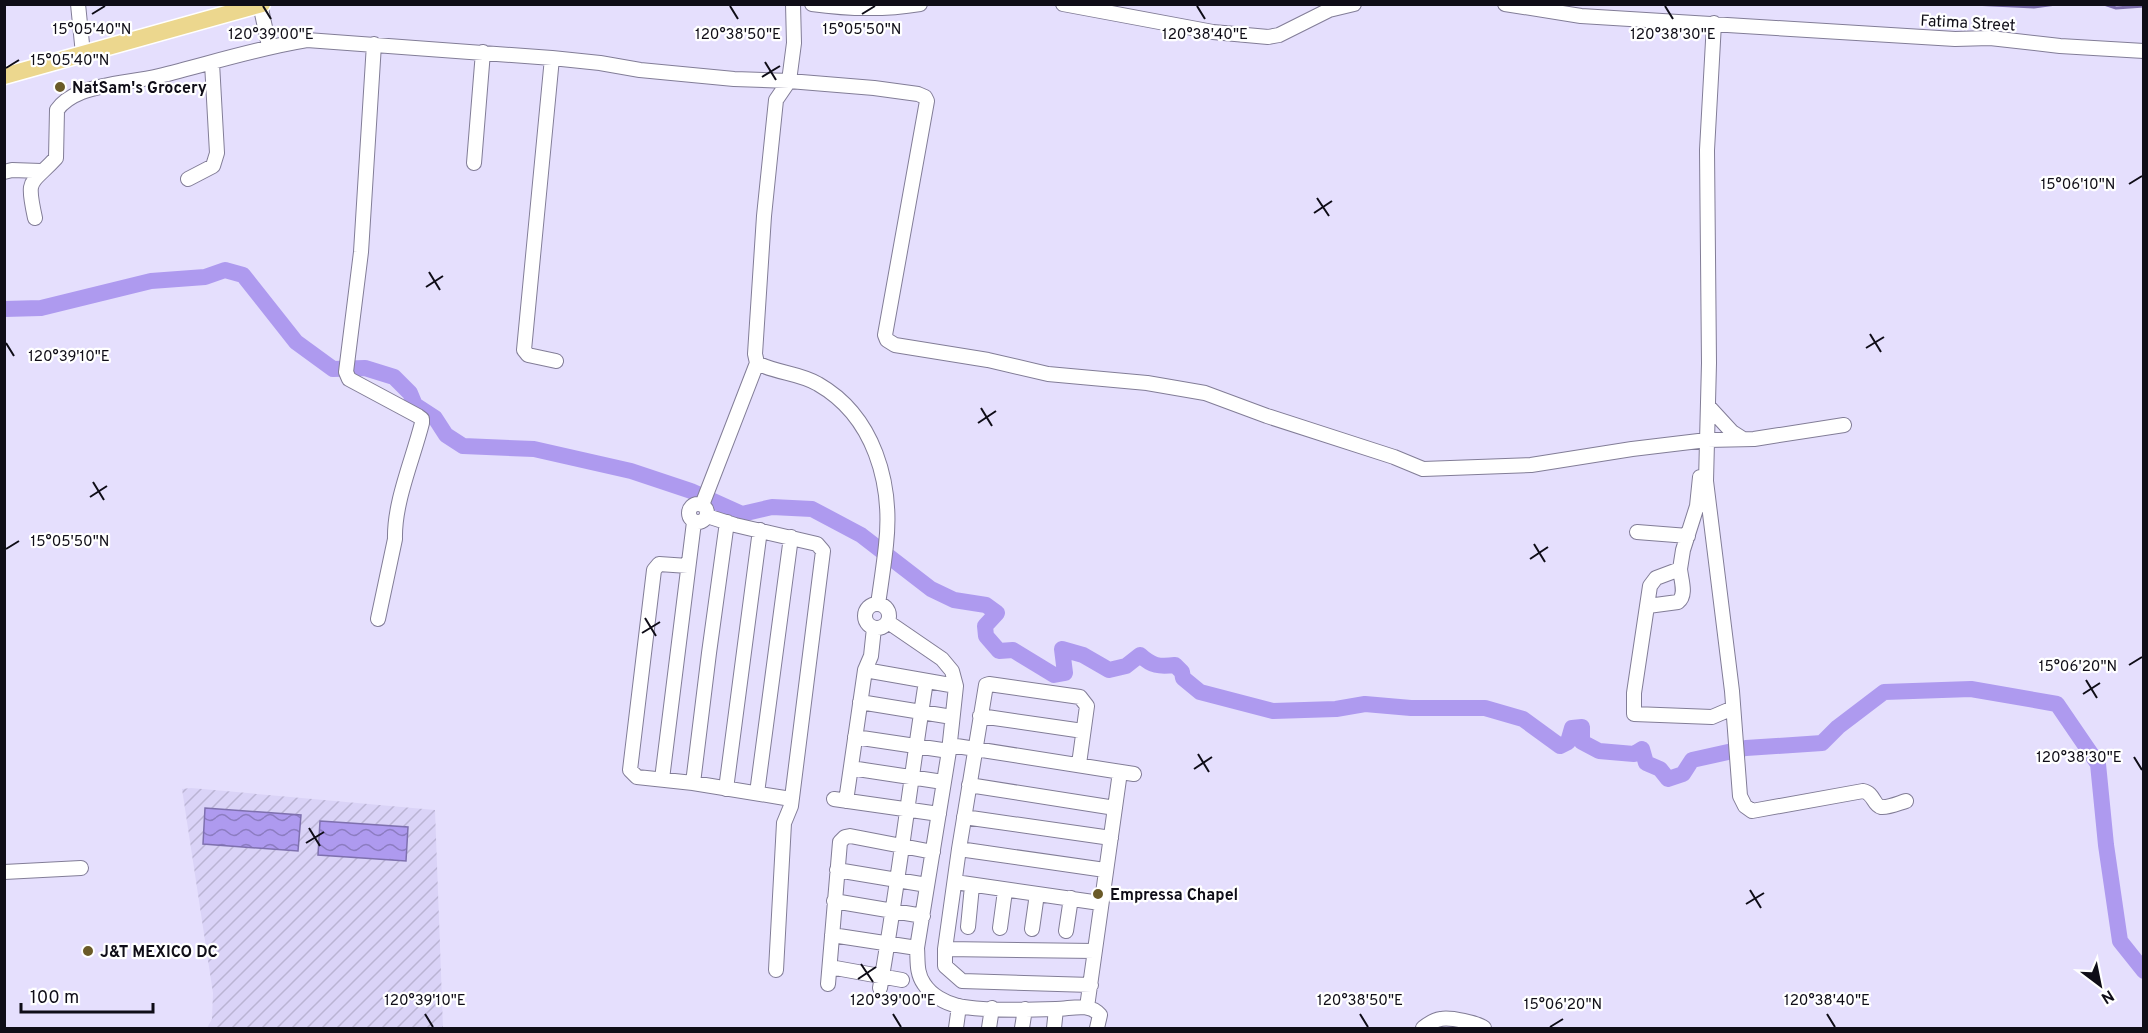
<svg xmlns="http://www.w3.org/2000/svg" width="2148" height="1033" font-family="Overpass,sans-serif">
	<style>
		.industrial { fill: url(#industrial-furrows) }
		.water { fill: url(#water-waves); stroke: #7e70ae; stroke-width: 1.5 }
		.lines { fill: none; stroke-linecap: round; stroke-linejoin: round }
		.stream { stroke: #7e70ae; stroke-width: 3 }
		.river { stroke: #ae9aef; stroke-width: 16 }
		.minor-casing { stroke: #827d97; stroke-width: 16 }
		.major-casing { stroke: #fff; stroke-width: 19 }
		.minor { stroke: #fff; stroke-width: 14 }
		.major { stroke: #ecd78e; stroke-width: 16 }
		.ticks { fill: none; stroke: #0f0d17; stroke-width: 2 }
		.poi-dot { fill: #6a5a28; stroke: #fff; stroke-width: 2 }
		.labels { text-anchor: middle; stroke-width: 4.5; stroke-linejoin: round; paint-order: stroke }
		.street-label { font-size: 16px; fill: #0f0d17; stroke: #fff }
		.poi-label { font-size: 16px; font-weight: bold; fill: #0f0d17; stroke: #fff; text-anchor: start }
		.ticks-label { font-size: 15px; text-anchor: middle; fill: #0f0d17; stroke: #fff; stroke-width: 4.5; stroke-linejoin: round; paint-order: stroke }
	</style>
	<defs>
		<pattern id="industrial-furrows" width="10" height="10" patternUnits="userSpaceOnUse" patternTransform="scale(1.5)"><rect width="10" height="10" fill="#dad3f7"/><path d="M-1 1l2-2M0 10L10 0M9 11l2-2" fill="none" stroke="#bab4d3"/></pattern>
		<pattern id="water-waves" width="16" height="10" patternUnits="userSpaceOnUse" patternTransform="scale(1.5)"><rect width="16" height="10" fill="#ae9aef"/><path d="M0 5q4-4 8 0t8 0" fill="none" stroke="#8c7cc1"/></pattern>
	</defs>
	<rect width="100%" height="100%" fill="#e5dffd"/>
	<!-- industrial -->
	<path class="industrial" d="M191,788l244,22 8,218h-236l5,-9 1,-26 -31,-204z"/>
	<!-- water -->
	<path class="water" d="M205,808l96,7 -3,36 -95,-7z
		M320,821l88,6 -2,34 -88,-6z"/>
	<g class="lines">
		<!-- stream -->
		<path class="stream" d="M1972,4l62,3 22,-3
			M2104,4l12,4 28,-2"/>
		<!-- river -->
		<path class="river" d="M4,309l37,-1 110,-27 54,-4 20,-7 18,5 53,67 37,27 32,-1 29,9 16,16 5,12 20,13 11,17 17,11 71,3 97,22 60,20 51,23 30,-7 40,2 49,26 70,54 23,11 32,5 11,8 -12,13 1,10 13,15 14,-1 41,25 11,-2 -3,-24 21,6 26,15 17,-4 14,-11c12,11 19,12 35,10l7,7 1,6 17,14 73,19 63,-2 29,-5 46,4h74l38,11 37,27 8,-4 4,-14 10,-1v15l17,9 35,3 8,-5 4,14 14,6 8,10 15,-5 9,-14 54,-12 76,-5 16,-16 46,-35 87,-3 86,15 41,60 8,81 14,96 24,30"/>
		<!-- minor casing -->
		<g class="minor-casing">
			<path id="minor" d="M78,4l5,50
				M260,4l9,42
				M793,4l1,39 -5,38 -13,19 -12,116 -9,138 2,9c19,10 43,10 61,21 56,32 75,99 68,161 -2,19 -5,39 -8,59
				M812,4c36,5 72,6 108,0
				M1063,4l150,28 55,5 11,-2 50,-25 25,-6
				M1505,4l76,12 374,23 35,-1 70,8 84,5
				M1714,23l-7,127 2,213 -3,118 26,210 8,105 5,10 7,5 111,-20c11,2 10,14 18,16 7,1 18,-4 25,-6
				M374,44l-13,208 -15,120 3,7 69,37 4,3v4c-9,36 -28,79 -27,116l-17,80
				M552,58l-28,292 4,5 28,6
				M474,163l9,-111
				M4,172l8,-2 29,1
				M188,179l25,-13 4,-13 -5,-90
				M35,218c-9,-41 -5,-32 21,-60l1,-48c6,-9 15,-14 25,-18 24,-9 52,-10 77,-16 49,-12 98,-28 148,-36l245,18 48,5 40,7 94,9 55,2 85,7 44,6 7,3 2,4 -42,234 2,5 8,5 93,15 60,14 99,9 58,10 62,23 127,41 29,12 108,-4 101,-16 75,-9 47,-1 90,-14
				M1709,407l23,25 11,7
				M1700,477l-3,29 -14,44 -3,19 -24,9 -6,8 -16,107v21l78,3 21,-9
				M689 513a9 9 0 1 1 18 0a9 9 0 1 1-18 0Z
				M702,505l55,-142
				M707,516l28,9 82,19 6,7 -32,255 -7,17 -8,147
				M1637,532l51,4
				M688,566l-29,-2 -5,6 -24,200 7,7 56,6 98,16
				M865 616a12 12 0 1 1 24 0a12 12 0 1 1-24 0Z
				M1648,606l30,-4c9,-7 3,-22 2,-33
				M888,622l54,37 10,12 4,15 -7,65 -32,197c1,12 -1,25 7,36 7,11 21,19 34,22 26,5 71,4 98,3 15,0 33,-7 44,6l-3,13
				M865,670l91,16
				M860,702l92,15
				M980,716l103,15
				M855,737l94,14
				M950,745l184,29
				M1079,764l8,-58 -7,-9 -91,-13 -3,1 -27,164 -14,100v17l17,15 129,4
				M851,768l92,14
				M662,779l32,-257
				M693,783l16,-130 18,-131
				M969,785l146,23
				M726,789l34,-259
				M757,793l34,-256
				M834,799l105,15
				M846,801l19,-131 6,-14 3,-28
				M964,817l147,21
				M959,849l146,21
				M837,870l90,15
				M4,872l77,-4
				M955,882l145,21
				M834,901l89,15
				M968,927l4,-41
				M1000,928l5,-37
				M1032,929l5,-35
				M1066,931l5,-33
				M832,935l85,13
				M945,949l150,2
				M830,967l72,13
				M828,984l12,-142 5,-5 5,-1 83,16
				M880,988c18,-102 30,-205 46,-307
				M1087,1007l33,-235
				M956,1028l3,-22
				M989,1028l3,-20
				M1022,1028l3,-19
				M1054,1028l2,-19
				M1423,1028c5,-4 11,-8 18,-9 9,-2 37,4 43,9"/>
		</g>
		<!-- major casing -->
		<g class="major-casing">
			<path id="major" d="M4,76l258,-72"/>
		</g>
		<!-- minor -->
		<use href="#minor" class="minor"/>
		<!-- major -->
		<use href="#major" class="major"/>
	</g>
	<!-- ticks -->
	<path class="ticks" d="M263,6l8,13M730,6l8,13M1197,6l8,13M1665,6l8,13M92,14l13,-8M862,14l13,-8M765,62l11,18M6,68l13,-8M762,77l18,-11M2129,184l13,-8M1317,198l12,18M1314,213l18,-12M429,272l11,18M426,287l17,-11M1870,334l11,18M6,343l8,13M1866,348l18,-11M981,408l11,18M978,423l18,-12M93,482l11,18M90,497l17,-11M1534,544l11,18M6,549l13,-8M1530,559l18,-12M645,618l11,18M642,633l18,-11M2129,665l13,-8M2086,680l11,18M2083,694l17,-11M1198,754l11,18M2134,757l8,13M1194,769l18,-12M309,828l11,18M306,843l18,-11M1750,890l11,18M1746,904l18,-11M861,964l12,18M858,979l18,-12M425,1014l8,13M893,1014l8,13M1360,1014l8,13M1827,1014l8,13M1550,1027l13,-8"/>
	<!-- markers -->
	<g class="poi-dot">
		<circle cx="60" cy="87" r="6"/>
		<circle cx="1098" cy="894" r="6"/>
		<circle cx="88" cy="951" r="6"/>
	</g>
	<g class="labels">
		<!-- street labels -->
		<g class="street-label">
			<text transform="translate(1968 22) rotate(3)" y="6">Fatima Street</text>
		</g>
		<!-- poi labels -->
		<g class="poi-label">
			<text x="72" y="93">NatSam's Grocery</text>
			<text x="1110" y="900">Empressa Chapel</text>
			<text x="100" y="957">J&amp;T MEXICO DC</text>
		</g>
	</g>
	<g class="ticks-label">
		<text x="92" y="34">15°05'40"N</text>
		<text x="862" y="34">15°05'50"N</text>
		<text x="271" y="39">120°39'00"E</text>
		<text x="738" y="39">120°38'50"E</text>
		<text x="1205" y="39">120°38'40"E</text>
		<text x="1673" y="39">120°38'30"E</text>
		<text x="70" y="65">15°05'40"N</text>
		<text x="2078" y="189">15°06'10"N</text>
		<text x="69" y="361">120°39'10"E</text>
		<text x="70" y="546">15°05'50"N</text>
		<text x="2078" y="671">15°06'20"N</text>
		<text x="2079" y="762">120°38'30"E</text>
		<text x="425" y="1005">120°39'10"E</text>
		<text x="893" y="1005">120°39'00"E</text>
		<text x="1360" y="1005">120°38'50"E</text>
		<text x="1827" y="1005">120°38'40"E</text>
		<text x="1563" y="1009">15°06'20"N</text>
	</g>
	<!-- border -->
	<rect width="2148" height="1033" fill="none" stroke="#0f0d17" stroke-width="12"/>
	<!-- north arrow -->
	<g transform="translate(2100 985) rotate(148)" stroke="#ffffff" stroke-width="4.5" paint-order="stroke">
	<path d="M0-4.5L10 22L0 15L-10 22Z" fill="#0f0d17"/>
	<text y="-9" font-size="16" font-weight="bold" text-anchor="middle" fill="#0f0d17">N</text>
	</g>
	<!-- scale -->
	<path d="M21 1003v9h132v-9" fill="none" stroke="#0f0d17" stroke-width="3"/>
	<text x="30" y="1003" font-size="18" fill="#0f0d17" stroke="#ffffff" stroke-width="4.5" paint-order="stroke">100 m</text>
</svg>
